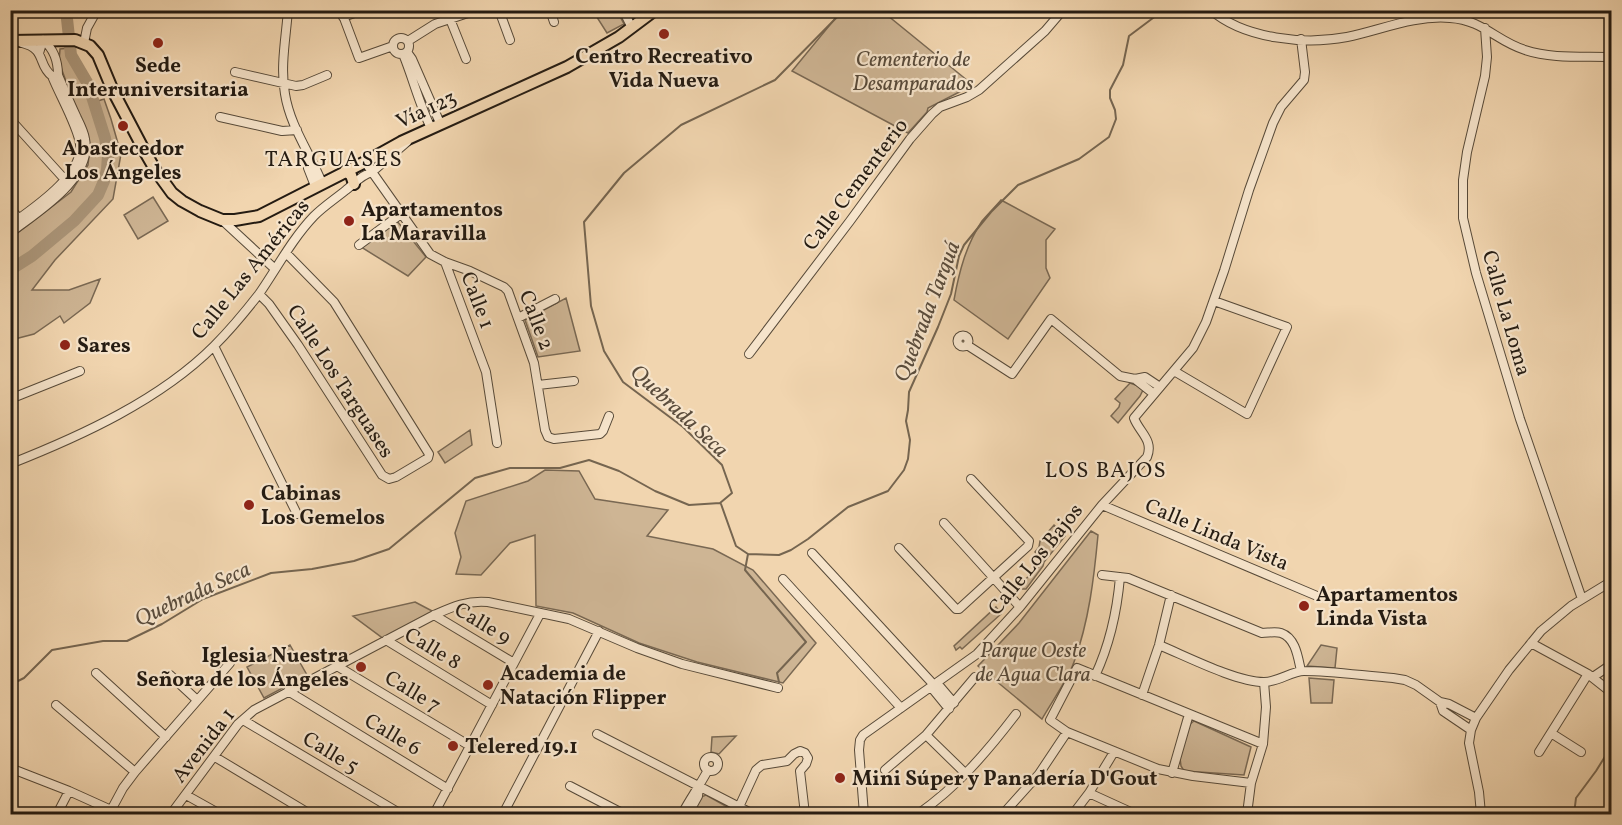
<svg xmlns="http://www.w3.org/2000/svg" width="1622" height="825" font-family="Vollkorn,serif">
	<style>
		.green { fill: #ceb594; stroke: #796853; stroke-width: 1.5 }
		.lines { fill: none; stroke-linecap: round; stroke-linejoin: round }
		.stream { stroke: #756550; stroke-width: 2 }
		.river { stroke: #ab967a; stroke-width: 12 }
		.minor-casing { stroke: #574a39; stroke-width: 10 }
		.major-casing { stroke: #241b12; stroke-width: 14 }
		.minor { stroke: #f6e4cb; stroke-width: 8 }
		.major { stroke: #f1d5af; stroke-width: 10 }
		.poi-dot { fill: #8f2418; stroke: #f6e4cb; stroke-width: 2 }
		.labels { text-anchor: middle; stroke-width: 4.5; stroke-linejoin: round; paint-order: stroke }
		.poi-label { font-size: 21px; font-weight: bold; fill: #241b12; stroke: #f6e4cb; text-anchor: start }
		.park-label { font-size: 21px; font-style: italic; fill: #574939; stroke: #f6e4cb }
		.street-label { font-size: 21px; fill: #241b12; stroke: #f6e4cb }
		.neighbourhood-label { font-size: 22px; letter-spacing: 1.5px; fill: #241b12; stroke: #f6e4cb }
		.water-label { font-size: 22px; font-style: italic; fill: #5a4c3c; stroke: #f6e4cb }
	</style>
	<rect width="100%" height="100%" fill="#f1d5af"/>
	<filter id="stains"><feTurbulence type="fractalNoise" baseFrequency=".00333" numOctaves="4"/><feColorMatrix values="0 0 0 0 .2 0 0 0 0 .09 0 0 0 0 .02 0 0 0 .5 -.17"/></filter>
	<radialGradient id="worn" r=".72"><stop offset=".6" stop-color="#630" stop-opacity="0"/><stop offset="1" stop-color="#630" stop-opacity=".3"/></radialGradient>
	<!-- green -->
	<path class="green" d="M593,11h24l7,13 -17,9z
		M844,11h38l91,74 -45,23 -1,4 -19,21 -116,-62 46,-56z
		M69,48l1,8 17,30 5,17 12,-4 7,20 10,35 -8,45 -58,61 -23,30h37l31,-11 -10,24 -26,20 -4,-7 -26,18 -23,6v-102l60,-46 17,-27 2,-18 -31,-85 1,-13z
		M153,197l15,24 -30,18 -14,-24z
		M1001,200l54,29 -9,11v28l4,10 -42,61 -54,-39c5,-28 12,-55 28,-79 6,-7 13,-14 19,-21z
		M397,221l29,36 -18,19 -47,-29z
		M566,298l14,53 -42,6 -13,-37z
		M1130,383l14,5 -4,8 -22,27 -7,-7 8,-9 1,-4 -5,-4z
		M470,430l2,15 -27,18 -7,-11z
		M545,470l34,1 16,28 73,11 -21,26 66,13 40,21 63,73 -33,40 -86,-21 -58,-19 -66,-30 -37,-7 -1,-71 -25,8 -29,32 -25,-1 5,-17 -6,-24 11,-32 62,-20z
		M1054,525l11,11 -21,26 -1,4 -17,23h-11l29,-27 -9,-10 4,-5 1,-6z
		M1091,531l7,4c-4,43 -9,86 -24,127 -6,17 -23,41 -32,57l-64,-53 41,-43z
		M415,602l21,11 -52,26 -31,-23z
		M996,607l5,7 -39,35 -2,-2 -4,3 -2,-4z
		M290,645l17,30 -43,23 -17,-31z
		M1321,645l16,3 -2,20 -28,-2z
		M1309,678l25,2 -2,23h-21z
		M1194,721l57,26 -7,28 -60,-4 -3,-5 -1,-8 9,-33z
		M736,736l-17,18 -8,-2 1,-15z
		M706,795l34,19h-48l9,-17z"/>
	<g class="lines">
		<!-- stream -->
		<path class="stream" d="M721,504l15,42 12,8 31,1 12,-5 17,-11 40,-32 40,-16 16,-21 4,-11 2,-19 -4,-19 2,-11 1,-18 29,-65 13,-33 8,-38 5,-11 27,-33 27,-27 61,-26 30,-22 7,-18 -1,-9 -5,-12v-8l13,-25 6,-29 28,-21 2,-5
			M748,554l-3,16 61,72 -29,31 2,9
			M10,685l14,-7 28,-28 51,-9h24l35,-17 41,-25 68,-26 41,-4 42,-8 35,-12 86,-71 35,-10h50l29,-8 30,11 36,20 34,14 31,-2 12,-10 -10,-28 -39,-38 -60,-45 -19,-31 -13,-45 -7,-84 40,-49 57,-48 94,-45 69,-70
			M1574,814l2,-16 20,-27 10,-16 6,-5"/>
		<!-- river -->
		<path class="river" d="M10,270l22,-14 42,-35 24,-26 6,-14 3,-11 1,-15 -3,-17 -17,-54 -17,-29 -5,-45"/>
		<!-- minor casing -->
		<g class="minor-casing">
			<path id="minor" d="M288,10c-2,27 -8,57 -3,84 5,32 25,59 37,89
				M341,10l18,48 34,-12
				M499,10l11,30
				M550,10l4,12
				M623,10l9,18
				M1211,10c33,29 94,35 136,27 34,-7 67,-22 103,-19 33,2 46,23 75,32 27,9 58,6 87,7
				M343,17l20,-7
				M450,19l16,40
				M1485,28l2,29 -2,19 -18,76 -4,28v38l13,55 44,146 62,180
				M393 46a8 8 0 1 1 16 0a8 8 0 1 1-16 0Z
				M408,41l27,-17 42,-14
				M84,43l3,-15 10,-18
				M407,52l5,7 28,64
				M403,54c10,24 16,50 28,74
				M235,72l61,14 7,-1 24,-10
				M220,117l62,14 15,-1
				M10,119l58,64
				M306,154l2,14 7,18
				M365,162l65,92 15,8 25,9 34,16 4,4 26,72 11,67 3,7 6,2 46,-5 3,-3 6,-15
				M10,208l12,14
				M222,220l53,49
				M10,225c22,-16 74,-50 70,-81 -2,-17 -21,-50 -28,-68 -15,-11 -5,-27 -30,-33
				M10,233c27,-21 83,-54 75,-94 -1,-7 -5,-15 -8,-21 -7,-15 -13,-29 -19,-43 0,-13 -4,-26 -15,-35l-4,13
				M359,245l42,-31
				M445,262l41,110 11,71
				M259,294l10,10 29,41 84,130 7,4 7,-2 32,-19 1,-4 -95,-152 -48,-49
				M518,318l37,-19
				M957.5 341a5.5 5.5 0 1 1 11 0a5.5 5.5 0 1 1-11 0Z
				M967,345l45,29 39,-55 69,57 15,3 10,-2 15,10
				M214,346l83,168
				M749,354l101,-133 60,-82 22,-25 8,-7 27,-10 12,-7 66,-59 18,-21
				M1174,371l73,43 40,-87 -73,-26
				M1135,379l19,15
				M538,385l36,-4
				M10,399l70,-28
				M10,464c71,-28 150,-64 204,-118 16,-16 31,-34 45,-52 18,-26 33,-55 55,-78 10,-10 21,-17 32,-26 8,-6 15,-15 26,-18l35,-30
				M1102,505l215,91
				M944,523l76,84
				M899,548l57,61h3l69,-63 1,-5 -58,-62
				M812,553l122,132
				M1102,575l26,3 134,55c6,0 13,-2 19,0 15,5 17,25 20,38
				M783,579l118,129
				M434,615l80,48
				M386,640l106,65
				M1531,643l57,31 24,19
				M1159,645c27,11 77,37 105,37 14,0 28,-11 40,-11 28,0 61,5 89,7l12,2 11,5 24,17 9,2 27,14
				M337,666l133,80
				M96,673l70,64
				M170,675l27,25
				M1095,676c15,-32 22,-64 25,-99
				M1593,677l19,-13
				M937,683l17,20
				M931,687l18,22
				M288,691l160,98
				M1142,695l17,-50 12,-50
				M10,699l2,7 -2,8
				M1440,702l3,9 28,19
				M56,705l79,67
				M243,720l158,94
				M1551,733l30,19
				M597,734l156,80
				M926,735l40,39
				M1539,752l49,-78
				M215,757l95,57
				M704 764a7 7 0 1 1 14 0a7 7 0 1 1-14 0Z
				M10,768l59,23 51,23
				M885,770l41,-35 49,-58
				M1172,773l17,-59
				M1251,783l-58,-7 -35,-7 -91,-37 -17,-12 27,-52 186,76
				M570,786l54,28
				M1089,793l46,21
				M186,795l34,19
				M739,807l17,-37 6,-5 25,-4 7,-7 6,-3 5,2 3,5 -2,6 -6,7 5,43
				M57,814l12,-23
				M109,814l14,-26 12,-16 95,-109
				M171,814l67,-90 16,-14 180,-95c18,-8 33,-15 54,-13l81,17 68,29 45,16 96,24
				M434,814l106,-200
				M503,814l96,-183
				M682,814c8,-15 18,-29 26,-44
				M688,814l10,-18 1,-9
				M864,814l-5,-64 1,-10 3,-5 114,-81 43,-47 82,-102 45,-48c7,-17 -8,-25 -13,-39l59,-70 13,-26 18,-51 25,-81 24,-67 8,-16 23,-27 1,-8 -4,-33
				M918,814c39,-27 69,-62 98,-100
				M1003,814l36,-40 28,-42
				M1073,814l16,-21 25,-41
				M1247,814l4,-31 12,-39 3,-37 -2,-25
				M1481,814l-2,-22 -10,-49 2,-13 5,-12 33,-48 32,-39 30,-25 41,-25"/>
		</g>
		<!-- major casing -->
		<g class="major-casing">
			<path id="major" d="M10,41l65,-1 15,6 8,9 15,36 32,61 11,19 16,22 10,8 18,10 22,9h13l24,-4 106,-54 36,-20 166,-75 52,-30 36,-27
				M345,171l6,4 3,9"/>
		</g>
		<!-- minor -->
		<use href="#minor" class="minor"/>
		<!-- major -->
		<use href="#major" class="major"/>
	</g>
	<!-- markers -->
	<g class="poi-dot">
		<circle cx="664" cy="34" r="6"/>
		<circle cx="158" cy="43" r="6"/>
		<circle cx="123" cy="126" r="6"/>
		<circle cx="349" cy="221" r="6"/>
		<circle cx="65" cy="345" r="6"/>
		<circle cx="249" cy="505" r="6"/>
		<circle cx="1304" cy="606" r="6"/>
		<circle cx="361" cy="667" r="6"/>
		<circle cx="488" cy="685" r="6"/>
		<circle cx="453" cy="746" r="6"/>
		<circle cx="840" cy="778" r="6"/>
	</g>
	<g class="labels">
		<!-- poi labels -->
		<g class="poi-label">
			<text x="664" y="63" text-anchor="middle">Centro Recreativo<tspan x="664" dy="24">Vida Nueva</tspan></text>
			<text x="158" y="72" text-anchor="middle">Sede<tspan x="158" dy="24">Interuniversitaria</tspan></text>
			<text x="123" y="155" text-anchor="middle">Abastecedor<tspan x="123" dy="24">Los Ángeles</tspan></text>
			<text x="361" y="216">Apartamentos<tspan x="361" dy="24">La Maravilla</tspan></text>
			<text x="77" y="352">Sares</text>
			<text x="261" y="500">Cabinas<tspan x="261" dy="24">Los Gemelos</tspan></text>
			<text x="1316" y="601">Apartamentos<tspan x="1316" dy="24">Linda Vista</tspan></text>
			<text x="349" y="662" text-anchor="end">Iglesia Nuestra<tspan x="349" dy="24">Señora de los Ángeles</tspan></text>
			<text x="500" y="680">Academia de<tspan x="500" dy="24">Natación Flipper</tspan></text>
			<text x="465" y="753">Telered 19.1</text>
			<text x="852" y="785">Mini Súper y Panadería D'Gout</text>
		</g>
		<!-- park labels -->
		<g class="park-label">
			<text x="913" y="66">Cementerio de<tspan x="913" dy="24">Desamparados</tspan></text>
			<text x="1033" y="657">Parque Oeste<tspan x="1033" dy="24">de Agua Clara</tspan></text>
		</g>
		<!-- street labels -->
		<g class="street-label">
			<text transform="translate(426 109) rotate(-25)" y="7">Vía 123</text>
			<text transform="translate(855 184) rotate(-53)" y="7">Calle Cementerio</text>
			<text transform="translate(250 269) rotate(-51)" y="7">Calle Las Américas</text>
			<text transform="translate(478 300) rotate(69)" y="7">Calle 1</text>
			<text transform="translate(1507 313) rotate(74)" y="7">Calle La Loma</text>
			<text transform="translate(537 320) rotate(69)" y="7">Calle 2</text>
			<text transform="translate(341 381) rotate(57)" y="7">Calle Los Targuases</text>
			<text transform="translate(1217 534) rotate(23)" y="7">Calle Linda Vista</text>
			<text transform="translate(1035 559) rotate(-51)" y="7">Calle Los Bajos</text>
			<text transform="translate(483 623) rotate(31)" y="7">Calle 9</text>
			<text transform="translate(433 648) rotate(31)" y="7">Calle 8</text>
			<text transform="translate(413 691) rotate(31)" y="7">Calle 7</text>
			<text transform="translate(393 734) rotate(31)" y="7">Calle 6</text>
			<text transform="translate(203 745) rotate(-52)" y="7">Avenida 1</text>
			<text transform="translate(331 752) rotate(31)" y="7">Calle 5</text>
		</g>
		<!-- neighbourhood labels -->
		<g class="neighbourhood-label">
			<text x="334" y="166">TARGUASES</text>
			<text x="1106" y="477">LOS BAJOS</text>
		</g>
		<!-- water labels -->
		<g class="water-label">
			<text transform="translate(926 311) rotate(-69)" y="8">Quebrada Targuá</text>
			<text transform="translate(680 410) rotate(43)" y="8">Quebrada Seca</text>
			<text transform="translate(192 593) rotate(-25)" y="8">Quebrada Seca</text>
		</g>
	</g>
	<!-- margin -->
	<rect width="1622" height="825" fill="none" stroke="#f1d5af" stroke-width="36"/>
	<rect x="12" y="12" width="1598" height="801" fill="none" stroke="#241b12" stroke-width="3"/>
	<rect x="18" y="18" width="1586" height="789" fill="none" stroke="#241b12" stroke-width="1.5"/>
	<rect width="100%" height="100%" filter="url(#stains)"/>
	<rect width="100%" height="100%" fill="url(#worn)"/>
</svg>
